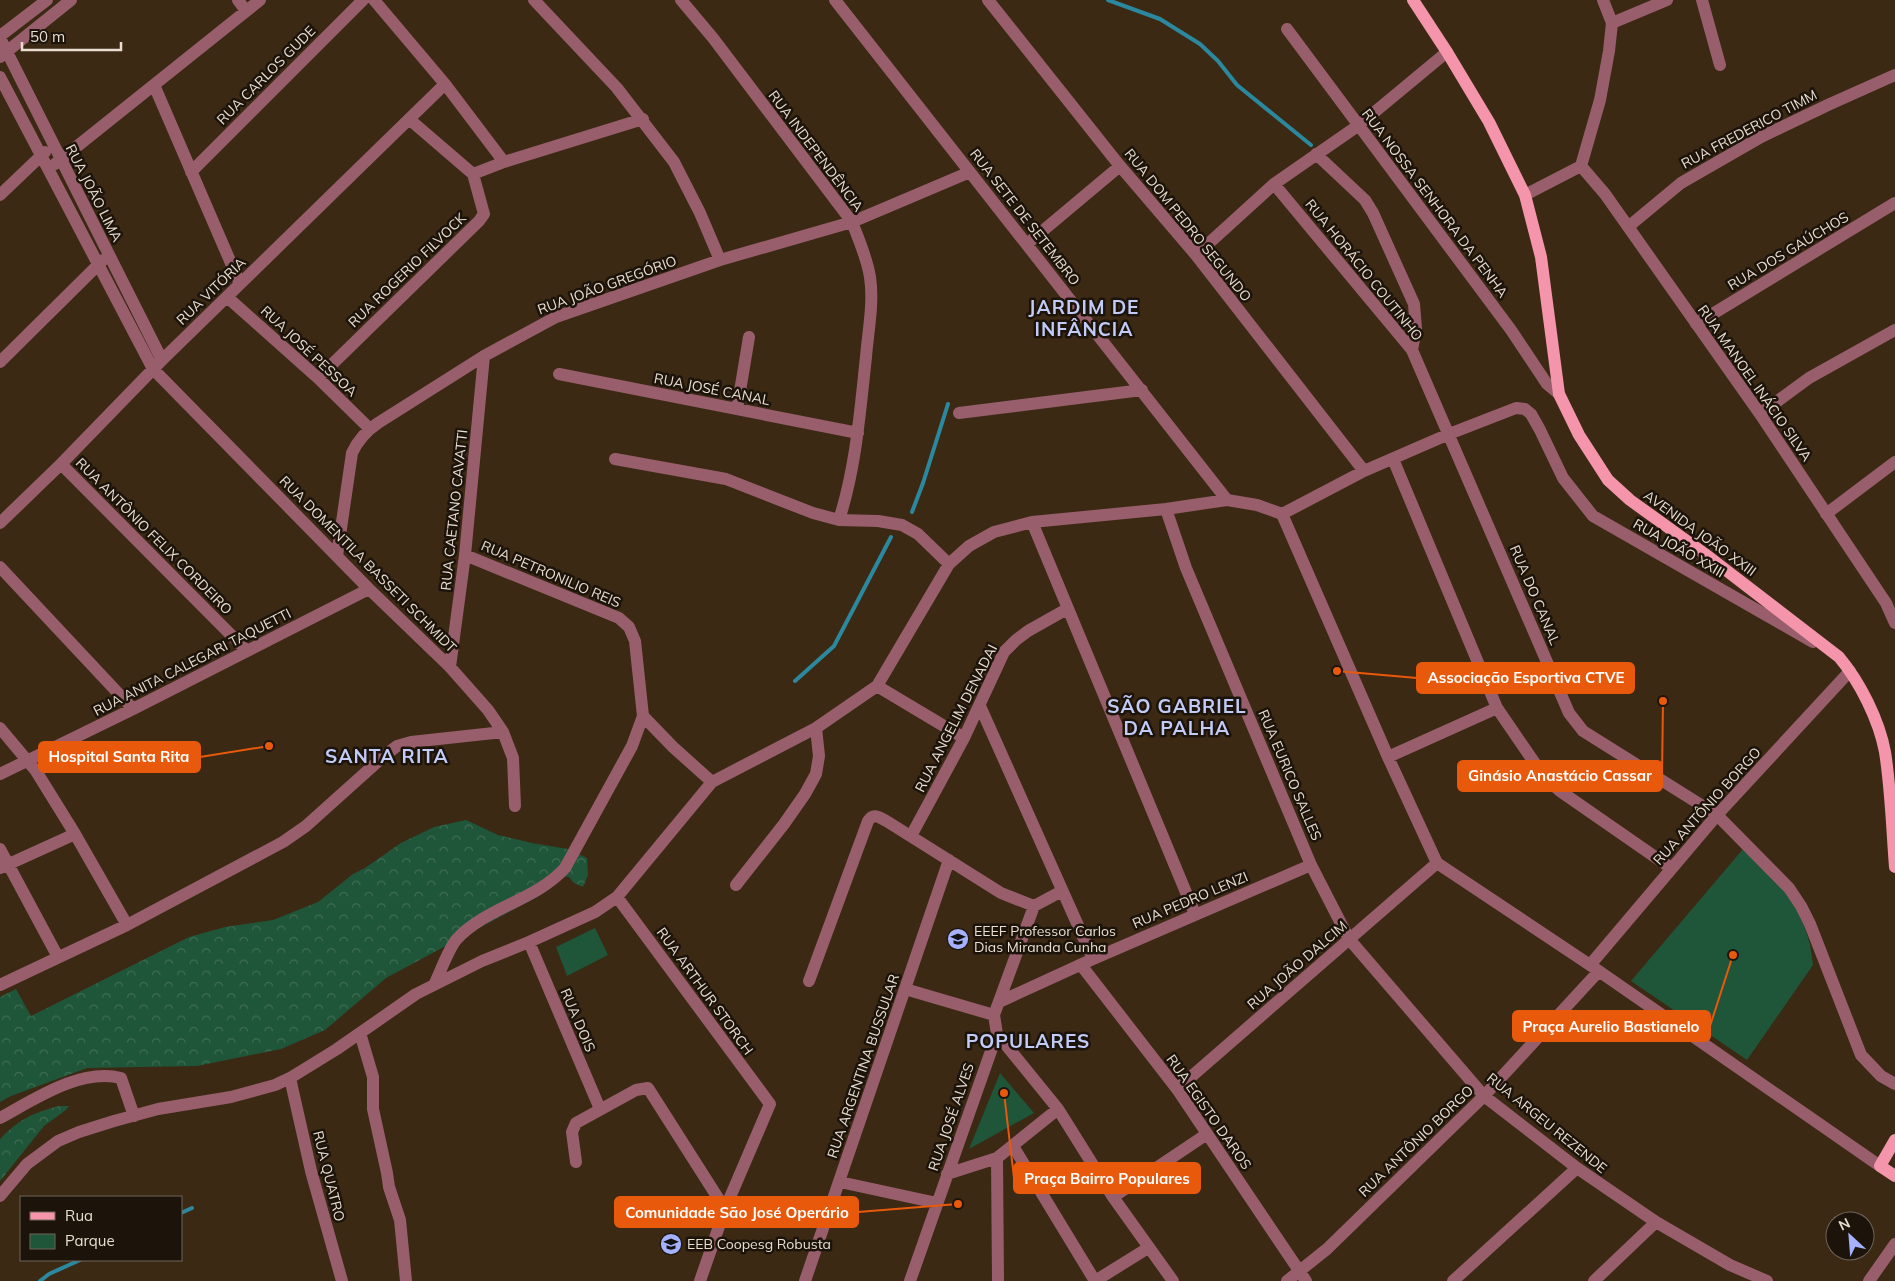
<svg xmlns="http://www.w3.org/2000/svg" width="1895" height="1281" font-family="Mulish,sans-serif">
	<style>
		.forest { fill: url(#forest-crowns) }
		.park { fill: #1f5538 }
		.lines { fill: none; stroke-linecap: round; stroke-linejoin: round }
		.stream { stroke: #2b889e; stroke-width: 4 }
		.minor { stroke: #985e6b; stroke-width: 12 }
		.major { stroke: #f595ac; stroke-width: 12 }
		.labels { text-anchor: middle; stroke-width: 5; stroke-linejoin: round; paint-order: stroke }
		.street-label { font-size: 14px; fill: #e9ddd0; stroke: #1c140b }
		.poi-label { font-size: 14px; fill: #e9ddd0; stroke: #1c140b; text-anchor: start }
		.district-label { font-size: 19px; font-weight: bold; letter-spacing: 1px; fill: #c2cbf5; stroke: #1c140b }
		.leader { fill: none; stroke: #e8590c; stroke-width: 2 }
		.callout-dot { fill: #e8590c; stroke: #1c140b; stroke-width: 2 }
		.callout { fill: #e8590c; stroke: #e8590c; stroke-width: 2 }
		.callout-label { font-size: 15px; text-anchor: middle; font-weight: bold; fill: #fff }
	</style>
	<defs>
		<pattern id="forest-crowns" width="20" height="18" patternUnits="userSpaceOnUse" patternTransform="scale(1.25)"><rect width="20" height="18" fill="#1f5538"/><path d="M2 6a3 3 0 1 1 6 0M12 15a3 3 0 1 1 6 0" fill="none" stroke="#406d54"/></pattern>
	</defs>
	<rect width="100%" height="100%" fill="#3b2914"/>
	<!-- forest -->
	<path class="forest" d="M466,820l32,15 34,8 36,6 19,9 1,17 -5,12 -9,-4 -5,-6 -7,-1 -23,20 -153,82 -61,52 -44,19 -84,17 -110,2 -76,28 -11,6v-105l16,-8 15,27 158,-79 36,-10 48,-7 45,-18 35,-28 12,-6 36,-25 33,-16z
		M59,1106h10l-3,4 -22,16 -44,55v-42c19,-20 33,-26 59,-33z"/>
	<!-- park -->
	<path class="park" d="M1743,849l45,43 17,36 5,16 3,21 -66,95 -116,-79z
		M595,928l13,27 -41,21 -11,-29z
		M1000,1073l34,40 -65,36z"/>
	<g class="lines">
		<!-- stream -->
		<path class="stream" d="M1108,0l52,19 40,25 18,17 19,24 74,60
			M912,512l11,-29 25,-79
			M795,681l39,-35 57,-109
			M181,1213l11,-5
			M40,1281l9,-7 31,-14"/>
		<!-- minor -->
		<path class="minor" d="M238,0l8,11
			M374,0l71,84 59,78
			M534,0l83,88 57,74 26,51 20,47
			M681,0l32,38 139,184c7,18 15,36 18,55 4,26 -2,54 -4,80 -6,55 -10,110 -27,163
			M835,0l392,500
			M988,0l132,166 76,89 168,216
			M1702,0l18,65
			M1612,23l55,-23
			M1287,29l224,301 36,54 12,10
			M0,36l47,-36
			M0,38l162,322
			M0,57l71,-57
			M0,77l153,292 216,220 81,78 38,43 15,22 10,26 2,48
			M154,85l86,199
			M409,119l64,55
			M1316,154l49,46 8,13 41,91 2,25 -4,21
			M55,164l205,-164
			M1581,166l24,28 155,220 126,189 9,20
			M191,172l172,-172
			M1274,184l138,166 157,363 14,18 134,84 72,73 12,18 9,18 51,131 20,21 14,8
			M0,195l45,-43
			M1525,195l56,-29 19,-66 9,-49 3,-28 -9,-23
			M1628,227l53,-44 80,-46 69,-33 65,-29
			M1027,244l93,-78
			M1196,255l78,-71 85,-59 88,-73
			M227,297l91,81 52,51
			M1696,324l199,-121
			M0,362l103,-102
			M559,374l299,59
			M318,378l161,-157 5,-7 -11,-40 31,-12 139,-43
			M737,409l12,-72
			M959,413l183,-23
			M1760,414l49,-36 86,-48
			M615,459l111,20 87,34 26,7 39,1 24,4 16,9 31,30
			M1393,459l104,249 48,70 15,13 111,77
			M61,464l186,187
			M1166,509l20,59 125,297 38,74 135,157 93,72 79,54 74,43 37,16
			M1282,514l106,243 49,106 153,102 290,201
			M1826,514l69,-52
			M1032,522l163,392
			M0,523l61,-59 101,-104 283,-276
			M337,556l15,-103c6,-13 14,-22 26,-30l106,-67 72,-39 164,-57 132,-38 118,-50
			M0,567l133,142
			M450,667l15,-112 19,-199
			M877,686l87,52
			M980,706l113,253
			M643,716l30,31 39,35
			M0,728l36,43 39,63 52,91
			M1388,757l109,-49
			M0,774l133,-65 236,-120
			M911,836l53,-98 40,-86 12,-12 12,-9 39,-22
			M0,849l58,108
			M0,868l75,-34
			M736,885l48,-61 21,-30 11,-20 3,-18 -3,-28
			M617,897l153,207 -45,105 -25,72
			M529,942l71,167
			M1081,965l96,124 129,192
			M1590,965l127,-150 133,-144
			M809,981l59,-160c6,-9 12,-3 20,1l113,71 33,13 28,-15
			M0,985l127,-60 156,-83 23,-16 78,-70 13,-10 14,-4 92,-10
			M434,985c6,-12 14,-35 22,-45 30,-33 79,-39 109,-72l67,-122 11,-30 -8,-75 -6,-14 -10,-9 -154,-63
			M905,989l89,26
			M999,1002l94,-43 218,-94
			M360,1033l13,44v32l14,64 2,14 11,33 6,61
			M997,1034l61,75 55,88 60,84
			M290,1078l21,93 31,110
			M1177,1089l260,-226
			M0,1118c35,-19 80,-50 121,-40l13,38
			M1013,1146l82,135
			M997,1158l1,123
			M576,1162l-4,-30 4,-9 60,-33 12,-2 77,121
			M947,1174l50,-16 61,-49
			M840,1182l97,21
			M0,1196l27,-32 31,-23 21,-9 35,-11 44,-12 73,-12 44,-12 15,-7 47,-29 79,-55 66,-33 47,-19 66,-30 22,-15 95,-115 104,-54 61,-42 72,-122 20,-18 25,-14 38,-10 134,-13 61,-9 30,5 25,9 82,-43 85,-37 67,-26 9,1 6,5 9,16 23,48 30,38 220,126
			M1113,1197l94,-63
			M805,1281l144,-421
			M910,1281l87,-247 -3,-19 40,-109
			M1095,1281l53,-33
			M1287,1281l40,-32 157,-153 115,-125
			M1453,1281l124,-113
			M1594,1281l62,-59
			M1869,1281l26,-37"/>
		<!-- major -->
		<path class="major" d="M1413,0l34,52 42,70 36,73 16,62 18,137 20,41 29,45 22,20 75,54 134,103c21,25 40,63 46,95 6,38 7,77 10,115
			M1895,1140l-15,26 15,10"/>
	</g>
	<!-- icons -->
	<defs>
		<g id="school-disc" transform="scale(1.125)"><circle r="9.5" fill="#a5b1fc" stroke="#1c140b"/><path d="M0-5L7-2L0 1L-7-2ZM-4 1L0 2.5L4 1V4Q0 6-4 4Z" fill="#111"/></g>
	</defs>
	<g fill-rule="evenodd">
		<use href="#school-disc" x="958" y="939"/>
		<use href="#school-disc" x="671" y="1244"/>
	</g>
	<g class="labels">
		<!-- street labels -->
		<g class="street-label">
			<text transform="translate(266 75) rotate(-45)" y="5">RUA CARLOS GUDE</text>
			<text transform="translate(1749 129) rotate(-28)" y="5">RUA FREDERICO TIMM</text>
			<text transform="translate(816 151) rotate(53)" y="5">RUA INDEPENDÊNCIA</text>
			<text transform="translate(94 193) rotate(63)" y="5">RUA JOÃO LIMA</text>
			<text transform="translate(1435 203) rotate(53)" y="5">RUA NOSSA SENHORA DA PENHA</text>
			<text transform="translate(1025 217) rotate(52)" y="5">RUA SETE DE SETEMBRO</text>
			<text transform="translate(1188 225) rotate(51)" y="5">RUA DOM PEDRO SEGUNDO</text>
			<text transform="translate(1788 251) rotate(-31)" y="5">RUA DOS GAÚCHOS</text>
			<text transform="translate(407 270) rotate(-44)" y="5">RUA ROGERIO FILVOCK</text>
			<text transform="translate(1364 270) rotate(51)" y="5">RUA HORÁCIO COUTINHO</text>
			<text transform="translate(607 285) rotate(-20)" y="5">RUA JOÃO GREGÓRIO</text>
			<text transform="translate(211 291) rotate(-44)" y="5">RUA VITÓRIA</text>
			<text transform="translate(309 351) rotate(43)" y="5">RUA JOSÉ PESSOA</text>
			<text transform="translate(1755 383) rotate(55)" y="5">RUA MANOEL INÁCIO SILVA</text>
			<text transform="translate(712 389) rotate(11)" y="5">RUA JOSÉ CANAL</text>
			<text transform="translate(454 510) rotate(-84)" y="5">RUA CAETANO CAVATTI</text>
			<text transform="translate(1700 533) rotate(36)" y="5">AVENIDA JOÃO XXIII</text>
			<text transform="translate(154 536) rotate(45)" y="5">RUA ANTÔNIO FELIX CORDEIRO</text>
			<text transform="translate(1679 548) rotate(30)" y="5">RUA JOÃO XXIII</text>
			<text transform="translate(368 564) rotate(45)" y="5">RUA DOMENTILA BASSETI SCHMIDT</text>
			<text transform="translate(551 574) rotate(23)" y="5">RUA PETRONILIO REIS</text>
			<text transform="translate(1535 595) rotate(67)" y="5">RUA DO CANAL</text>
			<text transform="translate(192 662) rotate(-27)" y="5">RUA ANITA CALEGARI TAQUETTI</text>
			<text transform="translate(956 718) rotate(-63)" y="5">RUA ANGELIM DENADAI</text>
			<text transform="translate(1290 775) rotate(67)" y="5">RUA EURICO SALLES</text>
			<text transform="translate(1707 806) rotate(-48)" y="5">RUA ANTÔNIO BORGO</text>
			<text transform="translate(1190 900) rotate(-23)" y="5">RUA PEDRO LENZI</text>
			<text transform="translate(1297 965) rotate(-41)" y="5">RUA JOÃO DALCIM</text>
			<text transform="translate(705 991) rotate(54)" y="5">RUA ARTHUR STORCH</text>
			<text transform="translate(578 1020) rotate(67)" y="5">RUA DOIS</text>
			<text transform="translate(863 1066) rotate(-71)" y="5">RUA ARGENTINA BUSSULAR</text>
			<text transform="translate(1209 1112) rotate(55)" y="5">RUA EGISTO DAROS</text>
			<text transform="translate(951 1117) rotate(-71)" y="5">RUA JOSÉ ALVES</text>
			<text transform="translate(1547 1123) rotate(39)" y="5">RUA ARGEU REZENDE</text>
			<text transform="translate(1416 1141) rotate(-44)" y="5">RUA ANTÔNIO BORGO</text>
			<text transform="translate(329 1176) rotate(76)" y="5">RUA QUATRO</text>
		</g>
		<!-- poi labels -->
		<g class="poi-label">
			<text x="974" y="936">EEEF Professor Carlos<tspan x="974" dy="16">Dias Miranda Cunha</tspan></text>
			<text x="687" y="1249">EEB Coopesg Robusta</text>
		</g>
		<!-- district labels -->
		<g class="district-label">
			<text x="1084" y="314">JARDIM DE<tspan x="1084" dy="22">INFÂNCIA</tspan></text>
			<text x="1177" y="713">SÃO GABRIEL<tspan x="1177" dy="22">DA PALHA</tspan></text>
			<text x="387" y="763">SANTA RITA</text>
			<text x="1028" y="1048">POPULARES</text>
		</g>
	</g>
	<!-- callouts -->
	<path class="leader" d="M1337 671L1417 678M269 746L200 757M1663 701L1662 776M1733 955L1710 1026M1004 1093L1014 1178M958 1204L858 1212"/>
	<g class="callout-dot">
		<circle cx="1337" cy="671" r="5"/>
		<circle cx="269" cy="746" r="5"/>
		<circle cx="1663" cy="701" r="5"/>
		<circle cx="1733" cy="955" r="5"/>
		<circle cx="1004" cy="1093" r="5"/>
		<circle cx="958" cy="1204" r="5"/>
	</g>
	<g class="callout">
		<rect x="1417" y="663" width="217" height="30" rx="5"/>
		<rect x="39" y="742" width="161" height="30" rx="5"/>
		<rect x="1458" y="761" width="204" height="30" rx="5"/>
		<rect x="1513" y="1011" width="197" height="30" rx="5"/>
		<rect x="1014" y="1163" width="186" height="30" rx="5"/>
		<rect x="615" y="1197" width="243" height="30" rx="5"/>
	</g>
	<g class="callout-label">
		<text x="1526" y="683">Associação Esportiva CTVE</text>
		<text x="119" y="762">Hospital Santa Rita</text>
		<text x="1560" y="781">Ginásio Anastácio Cassar</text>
		<text x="1611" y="1032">Praça Aurelio Bastianelo</text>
		<text x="1107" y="1184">Praça Bairro Populares</text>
		<text x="737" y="1218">Comunidade São José Operário</text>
	</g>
	<!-- legend -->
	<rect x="20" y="1196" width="162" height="65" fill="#1c140b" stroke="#6e645a"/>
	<rect x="30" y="1212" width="25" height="8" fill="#f595ac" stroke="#6e645a"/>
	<text x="65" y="1221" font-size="15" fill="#e9ddd0">Rua</text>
	<rect x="30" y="1234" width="25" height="15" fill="#1f5538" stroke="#6e645a"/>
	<text x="65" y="1246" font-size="15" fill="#e9ddd0">Parque</text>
	<!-- north arrow -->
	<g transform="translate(1850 1236) rotate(334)"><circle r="24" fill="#1c140b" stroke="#6e645a"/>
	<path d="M0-4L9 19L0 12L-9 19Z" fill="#a5b1fc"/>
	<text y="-8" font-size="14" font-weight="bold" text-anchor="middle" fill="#e9ddd0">N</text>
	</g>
	<!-- scale -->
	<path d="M22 42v8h99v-8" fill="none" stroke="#e9ddd0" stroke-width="2.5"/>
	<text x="30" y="42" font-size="15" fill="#e9ddd0" stroke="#1c140b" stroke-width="4" paint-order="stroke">50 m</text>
</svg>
